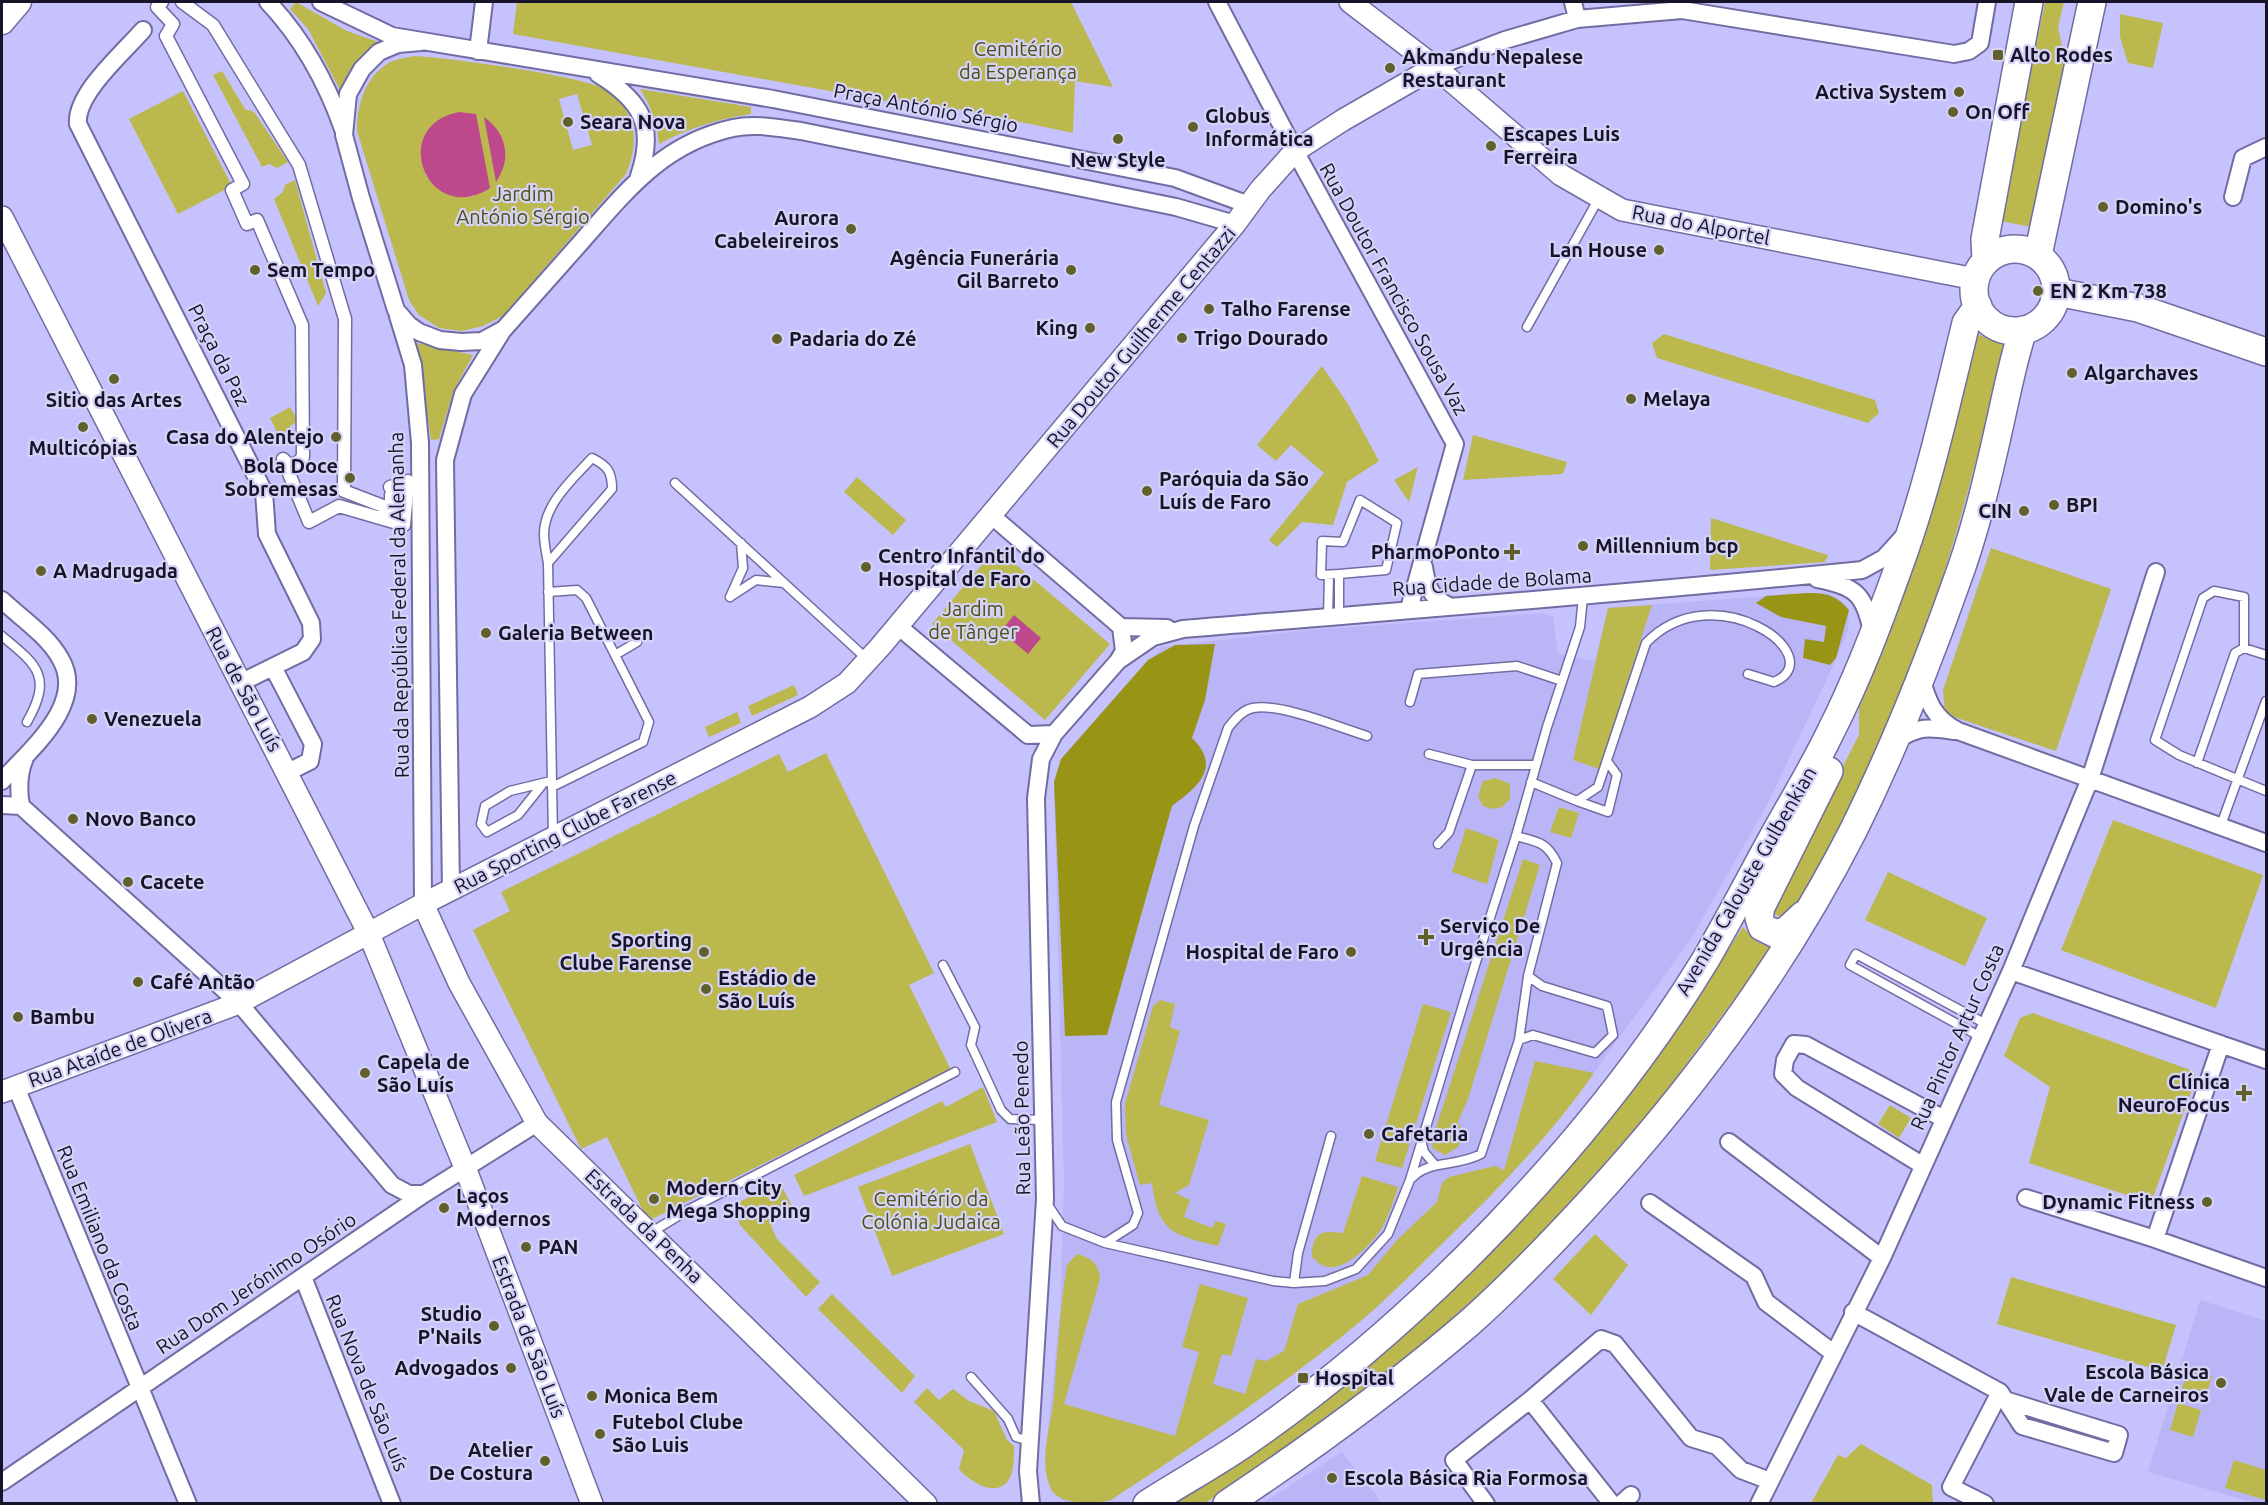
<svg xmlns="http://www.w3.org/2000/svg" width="2268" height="1505" font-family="Ubuntu,sans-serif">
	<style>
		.built { fill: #bab5f7 }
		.green { fill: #bbb84d; fill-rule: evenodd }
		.forest { fill: #989416 }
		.water { fill: #be488c }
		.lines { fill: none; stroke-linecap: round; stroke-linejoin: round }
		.service-casing { stroke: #716ca2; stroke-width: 11 }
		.pedestrian-casing { stroke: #716ca2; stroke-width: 15 }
		.minor-casing { stroke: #716ca2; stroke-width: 20 }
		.tertiary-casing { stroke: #716ca2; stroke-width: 24 }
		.secondary-casing { stroke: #716ca2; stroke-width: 27 }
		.primary-casing { stroke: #716ca2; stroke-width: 30 }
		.service { stroke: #fff; stroke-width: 8 }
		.pedestrian { stroke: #fff; stroke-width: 12 }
		.minor { stroke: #fff; stroke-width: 16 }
		.tertiary { stroke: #fff; stroke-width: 21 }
		.secondary { stroke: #fff; stroke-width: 24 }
		.primary { stroke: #fff; stroke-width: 27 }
		.poi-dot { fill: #61602d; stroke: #d4d2f6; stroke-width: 2 }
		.labels { text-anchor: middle; stroke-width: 4.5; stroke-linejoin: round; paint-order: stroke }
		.park-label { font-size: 20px; fill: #504f12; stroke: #d4d2f6 }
		.poi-label { font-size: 20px; font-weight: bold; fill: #171429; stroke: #d4d2f6; text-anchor: start }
		.street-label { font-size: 20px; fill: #171429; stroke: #d4d2f6 }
	</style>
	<rect width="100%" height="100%" fill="#c6c2fd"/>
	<!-- built -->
	<path class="built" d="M1807,593h21l12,7 9,10 -1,21 -16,37 -64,135 -77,136 -101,139 -103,122 -126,120 -259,183h-35l-14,-10 -7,-19 1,-37 13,-124 4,-129 -10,-402 7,-23 101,-112 148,-17 233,-17 10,4 5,37 37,7 13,-53z
		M2200,1300l66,21v182h-11l-107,-31z
		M1342,1452l40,51h-119z"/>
	<!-- green -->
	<path class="green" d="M296,2l51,29 34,12 -31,26 -10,21 -32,-61 -18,-20z
		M517,2h554l42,85 -38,-6 -2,52 -115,-24 -1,5 -444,-80z
		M2045,2h19l-6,25 7,33 -2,12 -32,155 -30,-6z
		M2120,14l43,9 -10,45 -25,-5 -8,-26z
		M414,56c30,1 180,21 197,36 26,23 28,52 15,82l-123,142 -20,10 -21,5 -23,-3 -20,-13 -10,-15 -52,-169c0,-25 7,-52 30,-67 7,-5 19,-6 27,-8zM577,94l15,51 -19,5 -14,-51zM425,174l50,22c-20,4 -38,-5 -50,-22z
		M222,71l23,38 9,3 34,50 -11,6 -8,-4 -7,3 -49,-92z
		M640,89l111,18v7c-34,5 -62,14 -92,30 -2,-22 -8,-37 -19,-55z
		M183,91l49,95 -54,28 -49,-95z
		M295,180l31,113 -8,13 -44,-107 9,-7 2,-7z
		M1664,334l211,66 4,13 -11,10 -211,-65 -5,-15z
		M1978,334l17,8 11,-1c-25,102 -50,204 -86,303 -33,92 -78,182 -127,267l-10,7 -9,-4 -3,-8 88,-171v-32l23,-49 38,-111z
		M417,343l56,12 -20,37 -14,47 -8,1z
		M1322,366l26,38 31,57 -32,21 -14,43 -31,-3 -25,25 -8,-7 55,-67 -33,-28 -15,16 -19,-16z
		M290,407l8,14 -8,5 7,13 -13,7 -14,-28z
		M1473,435l94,27 -4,12 -100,6z
		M1418,467l-9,35 -15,-22z
		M857,477l49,43 -13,15 -49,-43z
		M1711,518l117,37 -3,7 -115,8z
		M996,548l114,96 -65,76 -113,-96z
		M1991,548l120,41 -55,162 -111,-37 -2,-24z
		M1652,605l-53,164 -26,-9 35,-152z
		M794,685l4,10 -46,21 -4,-10z
		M737,712l4,11 -32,14 -4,-10z
		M826,753l108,220 -25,12 42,85 -303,151 -41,-84 -26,12 -108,-219 37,-19 -9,-19 278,-138 9,18z
		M1496,778l14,6v15l-8,8 -9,2 -10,-3 -5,-10 5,-15z
		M1559,807l20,6 -8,25 -21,-6z
		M2113,820l150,55 -47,133 -155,-58z
		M1466,828l33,12 -12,44 -35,-12z
		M1523,859l17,6 -72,234 -10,23 6,13 -6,12 -13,8 -13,-7 2,-14z
		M1888,872l99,46 -22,48 -100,-46z
		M1743,927l12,14 17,7 -117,158 -114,129 -64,61 -85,75 -127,93 -60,39 -30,1c238,-146 419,-344 568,-577z
		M1160,1000l15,4 -5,23 10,4 -21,74 50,15 -20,65 -14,8 15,7 -6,17 28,11 4,-7 10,3 -8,22c-44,-11 -60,-13 -66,-63l-12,2 -14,-50 -1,-31 28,-98z
		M1423,1004l28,8 -49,156 -27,-7z
		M2033,1013l160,58 3,7 -45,125 -122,-40 21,-76 -46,-31 16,-38z
		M1535,1061l59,12c-40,58 -91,111 -141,160 -30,29 -59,60 -91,87 -79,66 -165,124 -251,180 -16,5 -49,5 -59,-9 -15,-28 -1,-65 2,-94 3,-45 6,-88 13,-132l10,-11c15,4 22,10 23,25l-36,125 111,32 24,-84 -17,-5 18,-63 48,14 -17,58 -9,-2 -9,30 32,10 11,-35 10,2 18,-10 14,-47 70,-29 28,-34 41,-39 5,-19 7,-6 46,-11 9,4z
		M983,1087l14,35 -193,74 -10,-21 148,-74 4,6z
		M1890,1105l21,13 -12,20 -21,-14z
		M970,1144l34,90 -112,42 -34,-89z
		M1362,1176l36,11c-4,13 -9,27 -15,39 -9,16 -36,44 -55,41 -7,-1 -11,-6 -16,-10 0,-25 10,-27 31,-24z
		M780,1183l12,23 -14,10 -7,10 6,13 43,43 -14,15 -66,-72 -4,-12 5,-12z
		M1595,1234l33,31 -37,50 -38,-36z
		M2011,1277l165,48 -14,46 -165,-47z
		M832,1294l83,82 -13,17 -84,-84z
		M2188,1369l24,7 -8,26 -24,-7z
		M927,1388l12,12 14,-11 16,12 25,10 13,29 7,6c0,10 0,20 -3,29 -10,26 -40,8 -52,-6l5,-19 -50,-48z
		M2178,1403l23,7 -8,27 -23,-7z
		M1861,1444l71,41 1,18h-122l27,-48 8,3z
		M2234,1460l32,10v30l-41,-12z"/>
	<!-- forest -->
	<path class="forest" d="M1807,593c19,0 29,2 42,17l-13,48 -6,7 -27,-7 2,-19 19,3 2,-16 -45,-9 -25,-14 10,-7z
		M1215,644l-10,56 -13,38c30,29 6,49 -20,68l-65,229 -42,1 -11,-254 7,-23 87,-99 27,-15z"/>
	<!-- water -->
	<path class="water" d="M459,112l17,2 14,74c-62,40 -103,-62 -31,-76z
		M484,117c23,16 28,42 12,65z
		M1014,615l27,23 -13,16 -27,-23z"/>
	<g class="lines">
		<!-- service casing -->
		<g class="service-casing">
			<path id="service" d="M1527,327l72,-129
				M675,483l193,177
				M548,563l64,-74c0,-17 -4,-23 -20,-31 -19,21 -48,46 -48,76 0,9 2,19 4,29l5,274
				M1339,574l-18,1 1,-34 21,1 17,-42 37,23 -11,47 -47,4v42
				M548,592l29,-2 9,8 63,124 -6,20 -91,45
				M730,597l26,-17 28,3
				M730,597l13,-29 -2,-25
				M1328,617l1,-42
				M2,636c35,29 51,40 25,86
				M615,655l22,-13
				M2266,655l-22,-7v-51l-30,-6 -11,7 -48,142 24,15 87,36
				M1410,702l8,-28 99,-8 45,15
				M1429,754l43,11h64
				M2197,763l38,-110 9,-5
				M1531,782l46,19 21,-14 48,-144c68,-71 187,14 128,39l-26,-8
				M542,785l-24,30 -31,17 -6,-8 4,-18 25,-15 41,-10
				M1577,801l31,11 9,-37 -10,-14
				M2221,825l45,-124
				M1438,844l11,-12 23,-67
				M943,965l32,62 -4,18 30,65 9,9 33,1
				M1979,1036l-129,-71 6,-11 130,70
				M1519,1040l14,-5 62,18 18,-18 -6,-29 -65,-20 -14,-10
				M1422,1144l2,8 11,13
				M1413,1177c16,-17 44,-10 68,-23l38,-114 9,-64 29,-113c-10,-21 -19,-21 -41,-27
				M1048,1205l14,21 43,17 168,38 21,2 31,-2 31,-12 32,-35 22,-54 65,-215 41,-129 31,-109 33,-100 3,-30
				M650,1233l38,-23 267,-138
				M1105,1243l28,-18 5,-12 -21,-73 -1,-38 78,-276 34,-98c6,-8 14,-18 25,-20 28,-5 85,19 114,28
				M1294,1283l4,-30 33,-117
				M971,1377l37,42 8,18 14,4"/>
		</g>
		<!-- pedestrian casing -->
		<g class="pedestrian-casing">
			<path id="pedestrian" d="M162,2l-5,5 16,17 -7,12 77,148 -11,6 15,34 10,-4 45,105 1,132 -7,7h-8l-5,-5 26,63 30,-16 65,19 4,-44 -18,6 6,6 -5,2v6l6,2 -5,8 -8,1 -1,-6 -39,-15 1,-172 -46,-154 -86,-140 -31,-23"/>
		</g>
		<!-- minor casing -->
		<g class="minor-casing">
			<path id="minor" d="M268,2c35,37 58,79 75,127
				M321,2l71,34 381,63 402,79 74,27
				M1217,2l78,149 160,293 -46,165
				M1573,2l4,17
				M143,30c-20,23 -68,64 -65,94l186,368 3,42 44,89 1,16 -9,13 -63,31
				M421,42l-23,2 -19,8 -17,17 -14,25 -4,41 17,63 35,112 13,15 10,7 21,8 21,2 21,-1 22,-12c26,-29 52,-59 79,-89 44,-50 81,-97 150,-112 22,-5 46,0 68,3l375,76 59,17
				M478,51l6,-49
				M1435,67l70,-27 72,-21 105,-9 272,44 15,-3 11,-8 7,-41
				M598,74c44,27 58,52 41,102
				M2233,197l10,-39 23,-11
				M398,316l15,49 7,78 3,461
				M1424,567c3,20 6,30 25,39
				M1817,579c38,8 47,13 55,53
				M2,600c19,18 45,35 58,58 28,46 -32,93 -58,123
				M898,626l130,109 26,-1 64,-73 6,-10 -3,-24 -129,-111
				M1121,627l46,1
				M1118,661l35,-24 30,-8c226,-19 453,-36 679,-59l22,-12 20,-22
				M273,667l40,77 -3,17 -22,11
				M1921,678c7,24 13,41 37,53l308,112
				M1896,740c24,-14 31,-13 58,-9
				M2,805l19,1
				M21,806l218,197 153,182 17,9h15
				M21,806c-3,-17 -3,-32 4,-48
				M451,890l-6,-430 18,-66 40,-64
				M2011,971l255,89
				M16,1087l172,417
				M1729,1142l153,116
				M1922,1165l-125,-77 -14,-14 2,-14 9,-16 12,1 136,73
				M2026,1198l129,41 111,39
				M1650,1203l104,73 12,26 66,50
				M2155,1239l66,-195
				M303,1277l89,227
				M1853,1312l147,80 22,34 92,27 5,-18 -111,-34
				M1530,1400l82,104
				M2,1482l422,-288 113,-71
				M1031,1504l-3,-33 17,-272 -9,-401 5,-39 13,-25
				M1486,1504l-32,-44 76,-60 71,-61 14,5 76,94 26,8 24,24 29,11
				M1621,1504l10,-9
				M1759,1504l123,-246 129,-287 79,-192 66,-207
				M1985,1504l-34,-17 49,-95"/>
		</g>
		<!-- tertiary casing -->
		<g class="tertiary-casing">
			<path id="tertiary" d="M1350,2l85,65 126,108 61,35 353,69
				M2,217l367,717 97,236 126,334
				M423,904l36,79 78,140 389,381
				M2,1092l237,-89 184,-99 387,-197 37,-24 33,-36 355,-423 25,-34 35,-39 48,-31 92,-53"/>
		</g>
		<!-- secondary casing -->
		<g class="secondary-casing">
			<path id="secondary" d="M2,22l17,-20"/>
		</g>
		<!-- primary casing -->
		<g class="primary-casing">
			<path id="primary" d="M1974 290a41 41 0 1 1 82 0a41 41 0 1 1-82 0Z
				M2038,255l54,-253
				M1986,260l-1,-21 44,-237
				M2057,292l81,16 128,44
				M1803,915l-16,15 -11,4 -14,-7 -3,-9 2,-11 68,-136
				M1147,1504c31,-20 64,-38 95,-59 174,-119 354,-305 464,-486 21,-36 41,-74 61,-111 21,-39 45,-77 64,-117 27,-53 48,-109 68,-165 29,-79 47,-161 67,-243l12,-17
				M1227,1504c84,-56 164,-114 241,-180 42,-37 81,-78 119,-119 104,-113 197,-238 267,-376 39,-79 72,-161 101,-243 20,-53 33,-109 45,-163 7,-31 13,-63 23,-93"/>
		</g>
		<!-- service -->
		<use href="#service" class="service"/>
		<!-- pedestrian -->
		<use href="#pedestrian" class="pedestrian"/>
		<!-- minor -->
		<use href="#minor" class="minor"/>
		<!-- tertiary -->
		<use href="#tertiary" class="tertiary"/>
		<!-- secondary -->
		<use href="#secondary" class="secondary"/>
		<!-- primary -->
		<use href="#primary" class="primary"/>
	</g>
	<!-- markers -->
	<g class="poi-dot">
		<rect x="1992" y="49" width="12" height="12" rx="3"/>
		<circle cx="1390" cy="68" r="6"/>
		<circle cx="1959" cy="92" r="6"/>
		<circle cx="1953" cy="112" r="6"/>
		<circle cx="568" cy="122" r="6"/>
		<circle cx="1193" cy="127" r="6"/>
		<circle cx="1118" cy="139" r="6"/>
		<circle cx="1491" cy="146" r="6"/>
		<circle cx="2103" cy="207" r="6"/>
		<circle cx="851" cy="229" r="6"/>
		<circle cx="1659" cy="250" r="6"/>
		<circle cx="255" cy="270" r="6"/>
		<circle cx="1071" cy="270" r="6"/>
		<circle cx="2038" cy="291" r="6"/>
		<circle cx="1209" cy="309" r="6"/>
		<circle cx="1090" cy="328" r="6"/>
		<circle cx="1182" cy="338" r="6"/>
		<circle cx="777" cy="339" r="6"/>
		<circle cx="2072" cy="373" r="6"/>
		<circle cx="114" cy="379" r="6"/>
		<circle cx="1631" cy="399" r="6"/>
		<circle cx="83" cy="427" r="6"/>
		<circle cx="336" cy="437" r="6"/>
		<circle cx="350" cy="478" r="6"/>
		<circle cx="1147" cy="491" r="6"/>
		<circle cx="2054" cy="505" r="6"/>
		<circle cx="2024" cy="511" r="6"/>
		<circle cx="1583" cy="546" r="6"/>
		<path d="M1509 543h6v6h6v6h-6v6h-6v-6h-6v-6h6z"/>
		<circle cx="866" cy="567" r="6"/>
		<circle cx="41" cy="571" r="6"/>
		<circle cx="486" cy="633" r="6"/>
		<circle cx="92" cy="719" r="6"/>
		<circle cx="73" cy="819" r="6"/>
		<circle cx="128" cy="882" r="6"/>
		<path d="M1423 928h6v6h6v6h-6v6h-6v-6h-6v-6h6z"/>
		<circle cx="704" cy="952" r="6"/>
		<circle cx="1351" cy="952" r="6"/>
		<circle cx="138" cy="982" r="6"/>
		<circle cx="706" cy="989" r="6"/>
		<circle cx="18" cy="1017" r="6"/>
		<circle cx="365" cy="1073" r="6"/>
		<path d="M2241 1084h6v6h6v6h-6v6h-6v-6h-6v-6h6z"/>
		<circle cx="1369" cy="1134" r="6"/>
		<circle cx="654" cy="1199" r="6"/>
		<circle cx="2207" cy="1202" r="6"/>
		<circle cx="444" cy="1208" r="6"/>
		<circle cx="526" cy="1247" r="6"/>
		<circle cx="494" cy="1326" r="6"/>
		<circle cx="511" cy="1368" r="6"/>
		<rect x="1297" y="1372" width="12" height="12" rx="3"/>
		<circle cx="2221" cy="1383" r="6"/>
		<circle cx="592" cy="1396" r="6"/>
		<circle cx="600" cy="1434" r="6"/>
		<circle cx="545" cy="1461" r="6"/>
		<circle cx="1332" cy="1478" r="6"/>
	</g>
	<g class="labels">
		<!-- park labels -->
		<g class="park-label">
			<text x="1018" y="56">Cemitério<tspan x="1018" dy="23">da Esperança</tspan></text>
			<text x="523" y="201">Jardim<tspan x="523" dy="23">António Sérgio</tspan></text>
			<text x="973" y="616">Jardim<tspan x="973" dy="23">de Tânger</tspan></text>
			<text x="931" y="1206">Cemitério da<tspan x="931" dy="23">Colónia Judaica</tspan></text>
		</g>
		<!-- poi labels -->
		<g class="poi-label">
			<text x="2010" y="62">Alto Rodes</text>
			<text x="1402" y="64">Akmandu Nepalese<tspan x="1402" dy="23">Restaurant</tspan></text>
			<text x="1947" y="99" text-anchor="end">Activa System</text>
			<text x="1965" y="119">On Off</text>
			<text x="1205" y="123">Globus<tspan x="1205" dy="23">Informática</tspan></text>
			<text x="580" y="129">Seara Nova</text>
			<text x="1503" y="141">Escapes Luis<tspan x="1503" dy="23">Ferreira</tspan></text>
			<text x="1118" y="167" text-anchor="middle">New Style</text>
			<text x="2115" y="214">Domino's</text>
			<text x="839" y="225" text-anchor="end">Aurora<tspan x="839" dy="23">Cabeleireiros</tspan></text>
			<text x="1647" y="257" text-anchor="end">Lan House</text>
			<text x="1059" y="265" text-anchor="end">Agência Funerária<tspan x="1059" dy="23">Gil Barreto</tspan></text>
			<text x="267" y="277">Sem Tempo</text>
			<text x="2050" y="298">EN 2 Km 738</text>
			<text x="1221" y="316">Talho Farense</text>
			<text x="1078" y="335" text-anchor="end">King</text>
			<text x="1194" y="345">Trigo Dourado</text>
			<text x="789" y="346">Padaria do Zé</text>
			<text x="2084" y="380">Algarchaves</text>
			<text x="1643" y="406">Melaya</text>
			<text x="114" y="407" text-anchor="middle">Sitio das Artes</text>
			<text x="324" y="444" text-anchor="end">Casa do Alentejo</text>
			<text x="83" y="455" text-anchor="middle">Multicópias</text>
			<text x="338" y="473" text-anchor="end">Bola Doce<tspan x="338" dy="23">Sobremesas</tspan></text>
			<text x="1159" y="486">Paróquia da São<tspan x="1159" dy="23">Luís de Faro</tspan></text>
			<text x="2066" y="512">BPI</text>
			<text x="2012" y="518" text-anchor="end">CIN</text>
			<text x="1595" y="553">Millennium bcp</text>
			<text x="1500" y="559" text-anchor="end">PharmoPonto</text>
			<text x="878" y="563">Centro Infantil do<tspan x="878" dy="23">Hospital de Faro</tspan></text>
			<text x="53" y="578">A Madrugada</text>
			<text x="498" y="640">Galeria Between</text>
			<text x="104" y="726">Venezuela</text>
			<text x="85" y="826">Novo Banco</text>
			<text x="140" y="889">Cacete</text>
			<text x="1440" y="933">Serviço De<tspan x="1440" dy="23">Urgência</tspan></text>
			<text x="692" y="947" text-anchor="end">Sporting<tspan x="692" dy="23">Clube Farense</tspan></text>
			<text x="1339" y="959" text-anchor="end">Hospital de Faro</text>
			<text x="718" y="985">Estádio de<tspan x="718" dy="23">São Luís</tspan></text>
			<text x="150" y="989">Café Antão</text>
			<text x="30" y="1024">Bambu</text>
			<text x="377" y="1069">Capela de<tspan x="377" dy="23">São Luís</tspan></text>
			<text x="2230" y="1089" text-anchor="end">Clínica<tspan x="2230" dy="23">NeuroFocus</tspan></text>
			<text x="1381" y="1141">Cafetaria</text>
			<text x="666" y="1195">Modern City<tspan x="666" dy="23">Mega Shopping</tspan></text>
			<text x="456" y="1203">Laços<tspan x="456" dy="23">Modernos</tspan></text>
			<text x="2195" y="1209" text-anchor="end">Dynamic Fitness</text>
			<text x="538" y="1254">PAN</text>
			<text x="482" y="1321" text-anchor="end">Studio<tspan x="482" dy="23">P'Nails</tspan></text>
			<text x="499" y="1375" text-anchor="end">Advogados</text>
			<text x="2209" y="1379" text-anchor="end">Escola Básica<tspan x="2209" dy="23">Vale de Carneiros</tspan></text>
			<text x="1315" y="1385">Hospital</text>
			<text x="604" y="1403">Monica Bem</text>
			<text x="612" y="1429">Futebol Clube<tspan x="612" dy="23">São Luis</tspan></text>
			<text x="533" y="1457" text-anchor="end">Atelier<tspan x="533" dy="23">De Costura</tspan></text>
			<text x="1344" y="1485">Escola Básica Ria Formosa</text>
		</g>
		<!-- street labels -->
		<g class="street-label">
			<text transform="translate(926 108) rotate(11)" y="7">Praça António Sérgio</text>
			<text transform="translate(1701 225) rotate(11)" y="7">Rua do Alportel</text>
			<text transform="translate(1394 289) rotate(61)" y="7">Rua Doutor Francisco Sousa Vaz</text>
			<text transform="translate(1141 337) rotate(-50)" y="7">Rua Doutor Guilherme Centazzi</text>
			<text transform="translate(219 355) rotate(63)" y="7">Praça da Paz</text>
			<text transform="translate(1492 582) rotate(-4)" y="7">Rua Cidade de Bolama</text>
			<text transform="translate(399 605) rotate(-91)" y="7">Rua da República Federal da Alemanha</text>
			<text transform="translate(244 689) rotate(62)" y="7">Rua de São Luís</text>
			<text transform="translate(565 832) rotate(-27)" y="7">Rua Sporting Clube Farense</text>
			<text transform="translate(1746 881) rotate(-60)" y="7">Avenida Calouste Gulbenkian</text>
			<text transform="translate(1957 1037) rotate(-66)" y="7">Rua Pintor Artur Costa</text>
			<text transform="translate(120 1048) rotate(-20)" y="7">Rua Ataíde de Olivera</text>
			<text transform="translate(1022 1118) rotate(-91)" y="7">Rua Leão Penedo</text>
			<text transform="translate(644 1226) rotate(44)" y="7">Estrada da Penha</text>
			<text transform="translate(100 1238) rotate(68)" y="7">Rua Emiliano da Costa</text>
			<text transform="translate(256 1283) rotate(-34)" y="7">Rua Dom Jerónimo Osório</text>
			<text transform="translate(529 1337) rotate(69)" y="7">Estrada de São Luís</text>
			<text transform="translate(367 1383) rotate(68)" y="7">Rua Nova de São Luís</text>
		</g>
	</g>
	<!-- border -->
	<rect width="2268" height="1505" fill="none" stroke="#171429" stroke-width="6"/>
</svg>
